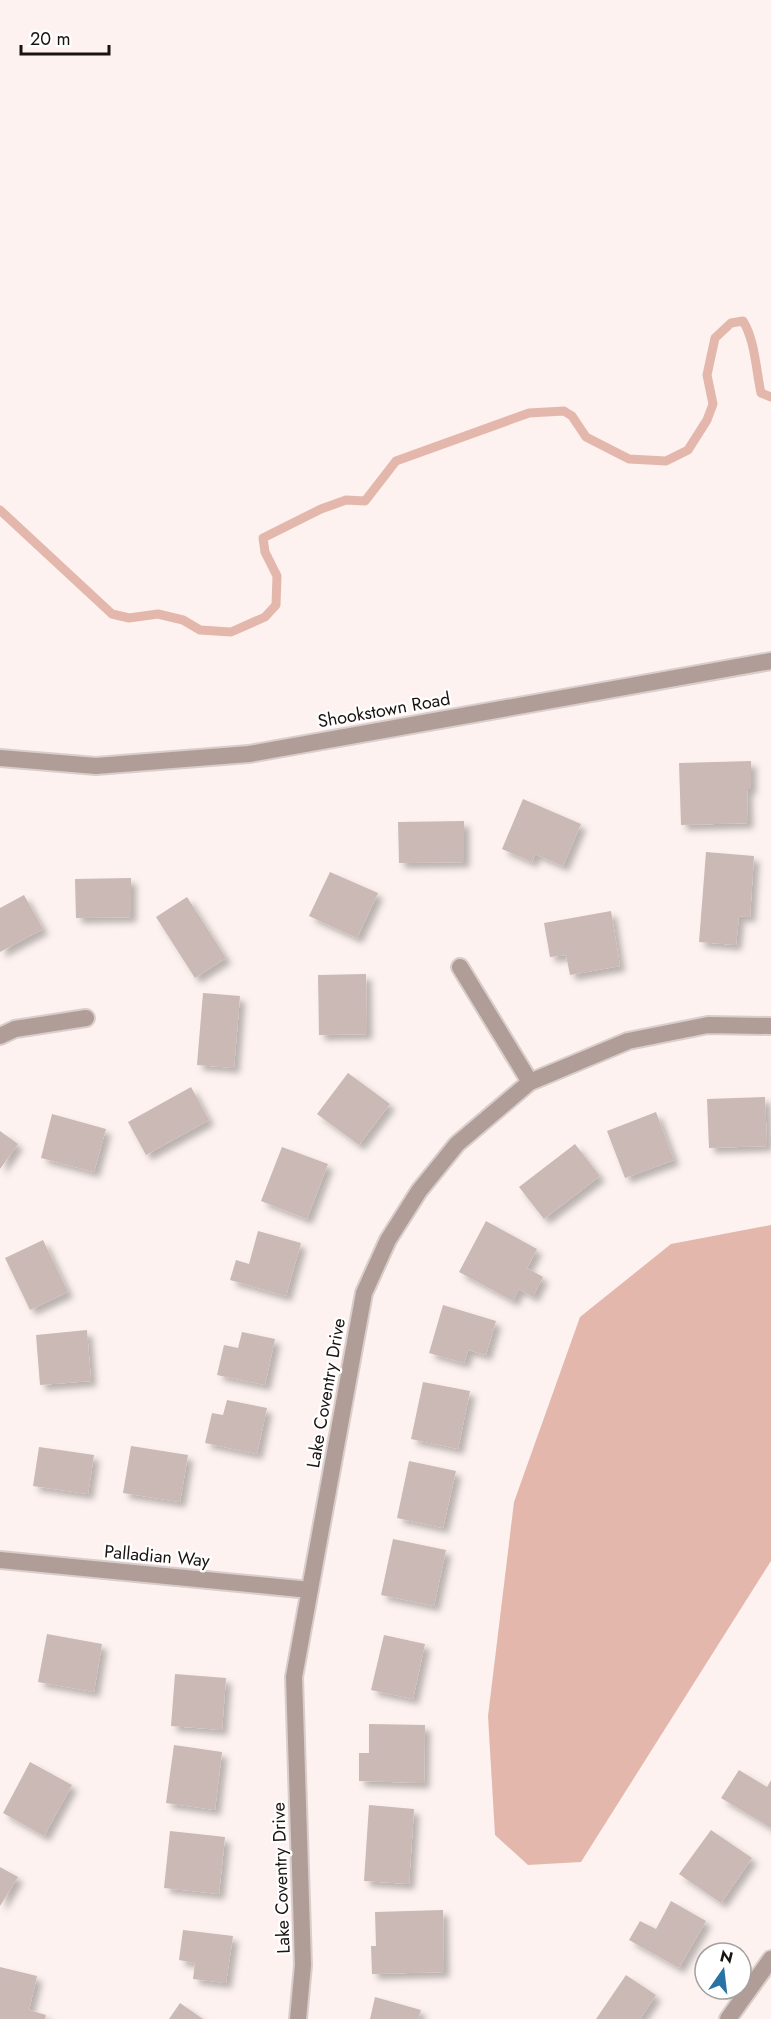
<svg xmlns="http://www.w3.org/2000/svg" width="771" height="2019" font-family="Jost,sans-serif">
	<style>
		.water { fill: #e4b7ac }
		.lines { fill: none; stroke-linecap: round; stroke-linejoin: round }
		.stream { stroke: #e4b7ac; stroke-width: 9 }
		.building { fill: #cbb9b5; filter: url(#shadow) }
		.minor-casing { stroke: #d9cecb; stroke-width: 20 }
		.tertiary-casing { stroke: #d9cecb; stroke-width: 20 }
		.minor { stroke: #b19d98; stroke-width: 16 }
		.tertiary { stroke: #b19d98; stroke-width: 16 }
		.labels { text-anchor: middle; stroke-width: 4.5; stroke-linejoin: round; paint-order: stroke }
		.street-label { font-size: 18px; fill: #191311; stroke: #fff }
	</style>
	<defs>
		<filter id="shadow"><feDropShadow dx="5.5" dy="5.5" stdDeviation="3" flood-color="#0004"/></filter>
	</defs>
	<rect width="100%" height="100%" fill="#fdf2ef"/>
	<!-- water -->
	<path class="water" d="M771,1225v336l-190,301 -53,3 -33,-30 -7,-119 26,-214 66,-185 91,-73z"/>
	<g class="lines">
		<!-- stream -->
		<path class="stream" d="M0,510l112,104 17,4 29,-4 25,6 17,10 31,2 34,-15 11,-12 1,-29 -12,-24 -2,-14 58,-29 25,-9 19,1 31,-40 133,-48 35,-2 8,5 14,21 43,22 37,2 22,-11 19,-30 6,-16 -6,-29 8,-37 16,-15 12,-2c12,19 13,49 18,72l10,4"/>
	</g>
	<!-- building -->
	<path class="building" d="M751,761v28h-4l1,34 -67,2 -2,-62z
		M523,799l58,25 -18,42 -28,-12 -3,8 -30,-13z
		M464,821v41l-65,1 -1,-41z
		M706,852l48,4 -4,61 -11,-1 -3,29 -37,-3z
		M330,872l48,21 -21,45 -48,-22z
		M131,878v39l-55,1 -1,-39z
		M24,895l19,34 -43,23v-44z
		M187,897l39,61 -31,20 -39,-61z
		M611,911l9,55 -50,9 -4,-20 -16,2 -6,-34z
		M366,974l1,60 -48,1 -1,-60z
		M203,993l37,3 -6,72 -37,-3z
		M348,1073l42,31 -31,41 -42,-31z
		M191,1087l18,33 -63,35 -18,-33z
		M765,1097l2,49 -58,2 -2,-49z
		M656,1112l18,48 -49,18 -18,-47z
		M52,1114l54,15 -12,43 -53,-14z
		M0,1131l18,13 -18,25z
		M575,1144l25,32 -56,43 -25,-32z
		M282,1147l46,17 -21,55 -46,-18z
		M486,1221l51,28 -10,19 16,9 -10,20 -14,-8 -6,12 -54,-29z
		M258,1231l43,12 -15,53 -56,-16 6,-20 13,4z
		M43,1240l25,52 -38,18 -25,-52z
		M443,1305l53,16 -10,34 -18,-5 -4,13 -35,-10z
		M87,1330l4,51 -51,4 -4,-50z
		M242,1332l33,7 -10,46 -48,-10 7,-30 14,3z
		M423,1382l47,9 -12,58 -47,-10z
		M227,1400l40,8 -10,46 -52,-11 7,-30 11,2z
		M131,1446l57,9 -8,47 -57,-9z
		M39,1447l55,8 -6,39 -55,-8z
		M409,1461l47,10 -13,57 -46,-10z
		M393,1539l53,11 -12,56 -53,-11z
		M47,1634l55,10 -8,48 -56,-10z
		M384,1635l41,9 -12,55 -42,-9z
		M175,1674l51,4 -4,52 -51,-4z
		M369,1724l56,1 -1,58 -65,-2v-28h10z
		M174,1745l48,7 -7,58 -49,-7z
		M30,1762l42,23 -28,51 -41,-23z
		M739,1770l28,17 4,-7v48l-50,-30z
		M369,1805l45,4 -5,75 -45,-3z
		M711,1830l41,28 -31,45 -42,-29z
		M170,1831l55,6 -6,57 -55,-6z
		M0,1867l18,10 -18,29z
		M671,1901l35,20 -27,47 -50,-28 11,-19 16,8z
		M443,1910l1,62 -72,2 -1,-28h5l-1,-34z
		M183,1930l50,6 -7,47 -33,-4 2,-16 -16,-3z
		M0,1967l37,9 -8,34 17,5 -1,4h-45z
		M626,1975l30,20 -16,24h-44z
		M375,1997l46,13 -3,9h-48z
		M180,2003l23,16h-34z"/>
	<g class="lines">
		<!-- minor casing -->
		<g class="minor-casing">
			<path id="minor" d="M460,967l70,115
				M0,1036l15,-7 71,-11
				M0,1560l310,30
				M298,2019l5,-54 -9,-288 70,-384 24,-53 31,-49 38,-47 73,-62 98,-41 80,-16 63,1
				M728,2019l43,-60"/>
		</g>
		<!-- tertiary casing -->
		<g class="tertiary-casing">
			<path id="tertiary" d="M0,758l96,8 153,-12 522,-93"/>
		</g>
		<!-- minor -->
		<use href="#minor" class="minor"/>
		<!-- tertiary -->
		<use href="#tertiary" class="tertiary"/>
	</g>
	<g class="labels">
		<!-- street labels -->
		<g class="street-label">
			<text transform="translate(384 710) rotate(-10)" y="6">Shookstown Road</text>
			<text transform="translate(326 1393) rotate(-80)" y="6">Lake Coventry Drive</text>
			<text transform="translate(157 1556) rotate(5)" y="6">Palladian Way</text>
			<text transform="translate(281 1878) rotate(-92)" y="6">Lake Coventry Drive</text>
		</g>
	</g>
	<!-- north arrow -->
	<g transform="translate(723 1971) rotate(14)"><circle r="28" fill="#ffffff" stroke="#a3a1a0" stroke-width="1.5"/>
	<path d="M0-4.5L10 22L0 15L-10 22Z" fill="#2972a6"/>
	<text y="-9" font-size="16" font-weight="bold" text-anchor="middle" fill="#191311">N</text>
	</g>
	<!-- scale -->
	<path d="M21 45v9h88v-9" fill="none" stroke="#191311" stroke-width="3"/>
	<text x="30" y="45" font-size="18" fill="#191311" stroke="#ffffff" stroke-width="4.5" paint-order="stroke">20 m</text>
</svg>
